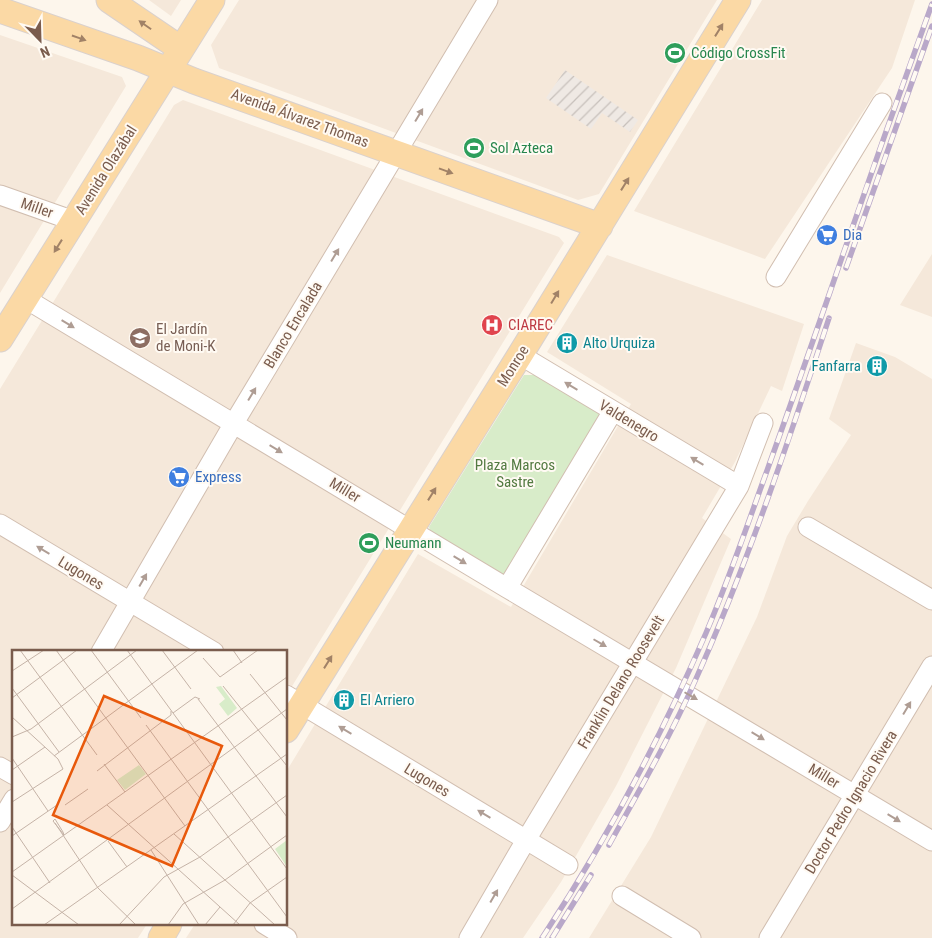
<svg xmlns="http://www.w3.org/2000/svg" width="932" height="938" font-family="'Roboto Condensed',sans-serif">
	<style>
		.residential { fill: #f5e8da }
		.industrial { fill: url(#industrial-furrows) }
		.green { fill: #d8ecc9 }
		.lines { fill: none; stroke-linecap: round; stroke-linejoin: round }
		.minor-casing { stroke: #d1beb0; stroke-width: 21 }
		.major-casing { stroke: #dad1cd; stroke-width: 27 }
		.minor { stroke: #fff; stroke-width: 19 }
		.major { stroke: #fbd9a5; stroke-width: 25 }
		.rail-casing { stroke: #b9a8c9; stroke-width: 5.5 }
		.rail { stroke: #fffaf3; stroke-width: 4; stroke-dasharray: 11; stroke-linecap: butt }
		.oneway { fill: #a18267 }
		.oneway2 { fill: #af9d94 }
		.labels { text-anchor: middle; stroke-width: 4; stroke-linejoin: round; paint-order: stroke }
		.leisure-label { font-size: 15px; fill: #27864d; stroke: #fffaf3; text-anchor: start }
		.street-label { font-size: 15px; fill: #7a5c4d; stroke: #fffaf3 }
		.shop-label { font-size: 15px; fill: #366cbe; stroke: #fffaf3; text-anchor: start }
		.health-label { font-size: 15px; fill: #be3a42; stroke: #fffaf3; text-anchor: start }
		.education-label { font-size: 15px; fill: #785e54; stroke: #fffaf3; text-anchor: start }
		.culture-label { font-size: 15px; fill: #0d838f; stroke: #fffaf3; text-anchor: start }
		.park-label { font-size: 15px; fill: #537a41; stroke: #fffaf3 }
		.inset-road { fill: none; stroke: #c5b3a7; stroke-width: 1 }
		.view { fill: #e8590c; fill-opacity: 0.15; stroke: #e8590c; stroke-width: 2.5 }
		.inset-edge { fill: none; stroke: #7a5c4d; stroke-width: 2.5 }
	</style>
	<defs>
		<pattern id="industrial-furrows" width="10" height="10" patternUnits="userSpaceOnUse" patternTransform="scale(1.25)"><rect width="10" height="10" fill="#efe9e4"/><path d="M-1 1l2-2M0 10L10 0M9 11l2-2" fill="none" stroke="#c7c0bb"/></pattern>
	</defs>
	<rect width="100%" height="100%" fill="#fdf6ec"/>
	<!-- residential -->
	<path class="residential" d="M149,0h32l-10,16z
		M239,0h478l-118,194 -21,6 -359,-132 -8,-23z
		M762,0h153l-23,68 -127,191 -131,-48z
		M0,35l122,42 4,9 -126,207z
		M183,100l376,137 5,6 -278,453v-44h-272v272h133l-9,14h-138v-549l174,-284z
		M932,254v63l-32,-12z
		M607,255l197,69 -22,67 -11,-5 -36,76 -33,56 29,21 -55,129 -60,118 -55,96 -38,56h-337l9,-14h91v-152l132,-218 93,53 120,-203 -84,-52z
		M856,343l39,14 37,22v559h-343l62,-101 106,-220 30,-81 21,-35 43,-66 -22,-16z"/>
	<!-- industrial -->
	<path class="industrial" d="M565,70l73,50 -8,12 -28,-19 -11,16 -45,-31z"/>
	<!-- green -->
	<path class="green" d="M524,375h12l69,41 -100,160 -74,-42 -2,-7z"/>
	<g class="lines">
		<!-- minor casing -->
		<g class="minor-casing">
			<path id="minor" d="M0,195l74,26
				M776,277l106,-174
				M26,299l481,289 425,253
				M520,355l219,131
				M0,524l214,128
				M808,527l124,73
				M507,588l106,-177
				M101,652l133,-229 254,-423
				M286,695l282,170
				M0,767l14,8
				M0,822l14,-23
				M622,896l69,42
				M264,924l23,14
				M469,938l57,-98 213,-354 24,-63
				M769,938l163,-272"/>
		</g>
		<!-- major casing -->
		<g class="major-casing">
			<path id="major" d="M109,0l72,49
				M0,10l138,48 56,23 406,145
				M0,339l212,-339
				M286,730l234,-375 218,-355
				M161,938l8,-14"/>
		</g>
		<!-- minor -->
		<use href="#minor" class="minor"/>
		<!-- major -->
		<use href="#major" class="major"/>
		<!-- rail casing -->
		<g class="rail-casing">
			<path id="rail" d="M846,268l86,-242
				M609,845c30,-54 61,-108 86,-164 53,-118 94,-241 134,-363
				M542,938c64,-97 118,-199 164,-305 20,-47 37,-95 54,-143 24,-66 47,-132 70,-198 33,-96 67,-192 102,-288
				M552,938l39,-63"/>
		</g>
		<!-- rail -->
		<use href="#rail" class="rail"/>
	</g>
	<!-- one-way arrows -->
	<defs><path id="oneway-solid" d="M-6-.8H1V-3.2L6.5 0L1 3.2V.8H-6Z" transform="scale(1.25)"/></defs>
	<g class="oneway">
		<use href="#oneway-solid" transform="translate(145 25) rotate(-145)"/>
		<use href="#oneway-solid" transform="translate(719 30) rotate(-58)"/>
		<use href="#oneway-solid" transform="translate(79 38) rotate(19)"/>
		<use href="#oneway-solid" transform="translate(446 171) rotate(20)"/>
		<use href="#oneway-solid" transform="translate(625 184) rotate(-58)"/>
		<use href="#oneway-solid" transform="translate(58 246) rotate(122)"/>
		<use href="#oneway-solid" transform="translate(555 297) rotate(-59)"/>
		<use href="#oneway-solid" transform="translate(432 494) rotate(-58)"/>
		<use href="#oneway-solid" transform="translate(328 662) rotate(-58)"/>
	</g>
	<g class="oneway2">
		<use href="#oneway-solid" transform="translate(419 115) rotate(-59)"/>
		<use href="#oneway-solid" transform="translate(335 255) rotate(-59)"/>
		<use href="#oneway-solid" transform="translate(68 324) rotate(31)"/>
		<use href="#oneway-solid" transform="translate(571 386) rotate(-149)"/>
		<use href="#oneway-solid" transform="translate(252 394) rotate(-59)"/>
		<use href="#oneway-solid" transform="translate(276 449) rotate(31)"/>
		<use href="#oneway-solid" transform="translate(697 461) rotate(-149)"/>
		<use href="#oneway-solid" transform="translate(43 550) rotate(-149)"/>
		<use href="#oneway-solid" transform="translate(460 560) rotate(31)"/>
		<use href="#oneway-solid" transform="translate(143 580) rotate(-60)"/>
		<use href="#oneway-solid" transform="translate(600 643) rotate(30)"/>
		<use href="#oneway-solid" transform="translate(691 696) rotate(30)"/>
		<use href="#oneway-solid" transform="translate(907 708) rotate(-59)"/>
		<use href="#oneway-solid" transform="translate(345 730) rotate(-149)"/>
		<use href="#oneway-solid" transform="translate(758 736) rotate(31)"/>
		<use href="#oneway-solid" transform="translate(484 814) rotate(-149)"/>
		<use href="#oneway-solid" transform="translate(894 818) rotate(31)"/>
		<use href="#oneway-solid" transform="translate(494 896) rotate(-60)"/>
	</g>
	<!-- icons -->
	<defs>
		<g id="stadium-disc" transform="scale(1.125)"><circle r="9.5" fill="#2e9e5b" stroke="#fffaf3"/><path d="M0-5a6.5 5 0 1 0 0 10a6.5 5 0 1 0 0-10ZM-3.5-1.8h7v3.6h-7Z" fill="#fff"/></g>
		<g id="supermarket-disc" transform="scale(1.125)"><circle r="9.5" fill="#3f7fe0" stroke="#fffaf3"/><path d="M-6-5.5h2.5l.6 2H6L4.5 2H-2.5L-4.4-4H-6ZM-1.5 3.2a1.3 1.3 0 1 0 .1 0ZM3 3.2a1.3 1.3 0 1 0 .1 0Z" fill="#fff"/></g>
		<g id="hospital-disc" transform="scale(1.125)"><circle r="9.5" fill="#e0444e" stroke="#fffaf3"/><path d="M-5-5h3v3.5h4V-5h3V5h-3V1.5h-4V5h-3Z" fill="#fff"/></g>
		<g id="school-disc" transform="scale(1.125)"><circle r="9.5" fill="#8d6e63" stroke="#fffaf3"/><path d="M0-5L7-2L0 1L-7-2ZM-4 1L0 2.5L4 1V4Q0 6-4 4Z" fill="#fff"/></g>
		<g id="building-disc" transform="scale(1.125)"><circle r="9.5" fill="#0f9aa8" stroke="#fffaf3"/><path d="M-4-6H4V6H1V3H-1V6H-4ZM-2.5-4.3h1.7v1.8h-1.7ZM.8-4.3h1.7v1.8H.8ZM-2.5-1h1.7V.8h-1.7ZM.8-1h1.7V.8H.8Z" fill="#fff"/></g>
	</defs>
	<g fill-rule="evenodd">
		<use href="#stadium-disc" x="675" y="53"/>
		<use href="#stadium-disc" x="474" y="148"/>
		<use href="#supermarket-disc" x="827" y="235"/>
		<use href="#hospital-disc" x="492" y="325"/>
		<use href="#school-disc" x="140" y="338"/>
		<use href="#building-disc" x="567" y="343"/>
		<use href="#building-disc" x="877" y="366"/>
		<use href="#supermarket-disc" x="179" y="477"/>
		<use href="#stadium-disc" x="369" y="543"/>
		<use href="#building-disc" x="344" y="700"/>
	</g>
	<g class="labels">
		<!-- leisure labels -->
		<g class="leisure-label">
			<text x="691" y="58">Código CrossFit</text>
			<text x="490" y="153">Sol Azteca</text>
			<text x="385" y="548">Neumann</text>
		</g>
		<!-- street labels -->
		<g class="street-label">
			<text transform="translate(300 118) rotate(20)" y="5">Avenida Álvarez Thomas</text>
			<text transform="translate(106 170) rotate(-58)" y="5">Avenida Olazábal</text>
			<text transform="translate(37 208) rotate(19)" y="5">Miller</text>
			<text transform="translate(293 325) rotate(-59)" y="5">Blanco Encalada</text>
			<text transform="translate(513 366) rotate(-58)" y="5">Monroe</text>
			<text transform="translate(629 421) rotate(31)" y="5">Valdenegro</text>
			<text transform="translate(345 490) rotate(31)" y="5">Miller</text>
			<text transform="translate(81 573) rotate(31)" y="5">Lugones</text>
			<text transform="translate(621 682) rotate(-59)" y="5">Franklin Delano Roosevelt</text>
			<text transform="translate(824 776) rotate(31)" y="5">Miller</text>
			<text transform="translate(427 780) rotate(31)" y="5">Lugones</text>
			<text transform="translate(851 802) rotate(-59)" y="5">Doctor Pedro Ignacio Rivera</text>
		</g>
		<!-- shop labels -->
		<g class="shop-label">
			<text x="843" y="240">Dia</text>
			<text x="195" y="482">Express</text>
		</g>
		<!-- health labels -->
		<g class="health-label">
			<text x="508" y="330">CIAREC</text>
		</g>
		<!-- education labels -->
		<g class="education-label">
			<text x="156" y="334">El Jardín<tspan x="156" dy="17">de Moni-K</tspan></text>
		</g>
		<!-- culture labels -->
		<g class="culture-label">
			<text x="583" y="348">Alto Urquiza</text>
			<text x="861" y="371" text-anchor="end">Fanfarra</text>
			<text x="360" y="705">El Arriero</text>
		</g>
		<!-- park labels -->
		<g class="park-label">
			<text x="515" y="470">Plaza Marcos<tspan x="515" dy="17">Sastre</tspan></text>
		</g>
	</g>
	<!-- overview -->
	<g transform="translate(12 650)">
		<rect width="275" height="275" fill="#fdf6ec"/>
		<path d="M209,36l16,22 -9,8 -9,-12 6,-5 -9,-12zM127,115l7,9 -21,16 -8,-10zM275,190v27l-12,-18z" fill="#d8ecc9"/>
		<path class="inset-road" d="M8,0l77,105M44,0l129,176M79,0l50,68M115,0l160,219M150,0l29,39M221,0l9,13M191,8l17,19 38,-27M0,21l32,-21M238,24l37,46M211,36l64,80M0,38l47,64M0,48l65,-48M186,49l89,118M161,63l22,-16 5,2M0,67l46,42M134,75l141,192M0,87l19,-8 106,-79M42,106l144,-106M0,108l36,53M92,114l21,28M0,120l33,-23M85,121l74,-56v-4M0,152l51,-33 -5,-10M53,155l23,-16M95,155l133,120M43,169l8,13 1,3 -11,-14zM43,173l43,65 38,37M0,177l38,56M162,184l101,91M0,186l45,-31M96,191l19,26M139,200l48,75M0,222l275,-195M0,225l67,50M0,259l275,-200M32,275l243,-171M107,275l45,-48 36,-20 87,-62M156,275l15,-21 42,-24 62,-45M193,275l15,-18M221,275l17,-22 37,-26"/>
		<path class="view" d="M92,46l118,50 -50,120 -119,-51z"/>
		<rect width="275" height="275" class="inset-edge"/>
	</g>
	<!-- north arrow -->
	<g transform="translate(40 40) rotate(157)" stroke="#fffaf3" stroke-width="4" paint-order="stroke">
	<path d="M0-4L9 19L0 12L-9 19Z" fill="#7a5c4d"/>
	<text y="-8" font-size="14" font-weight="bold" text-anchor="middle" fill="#7a5c4d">N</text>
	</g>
</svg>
